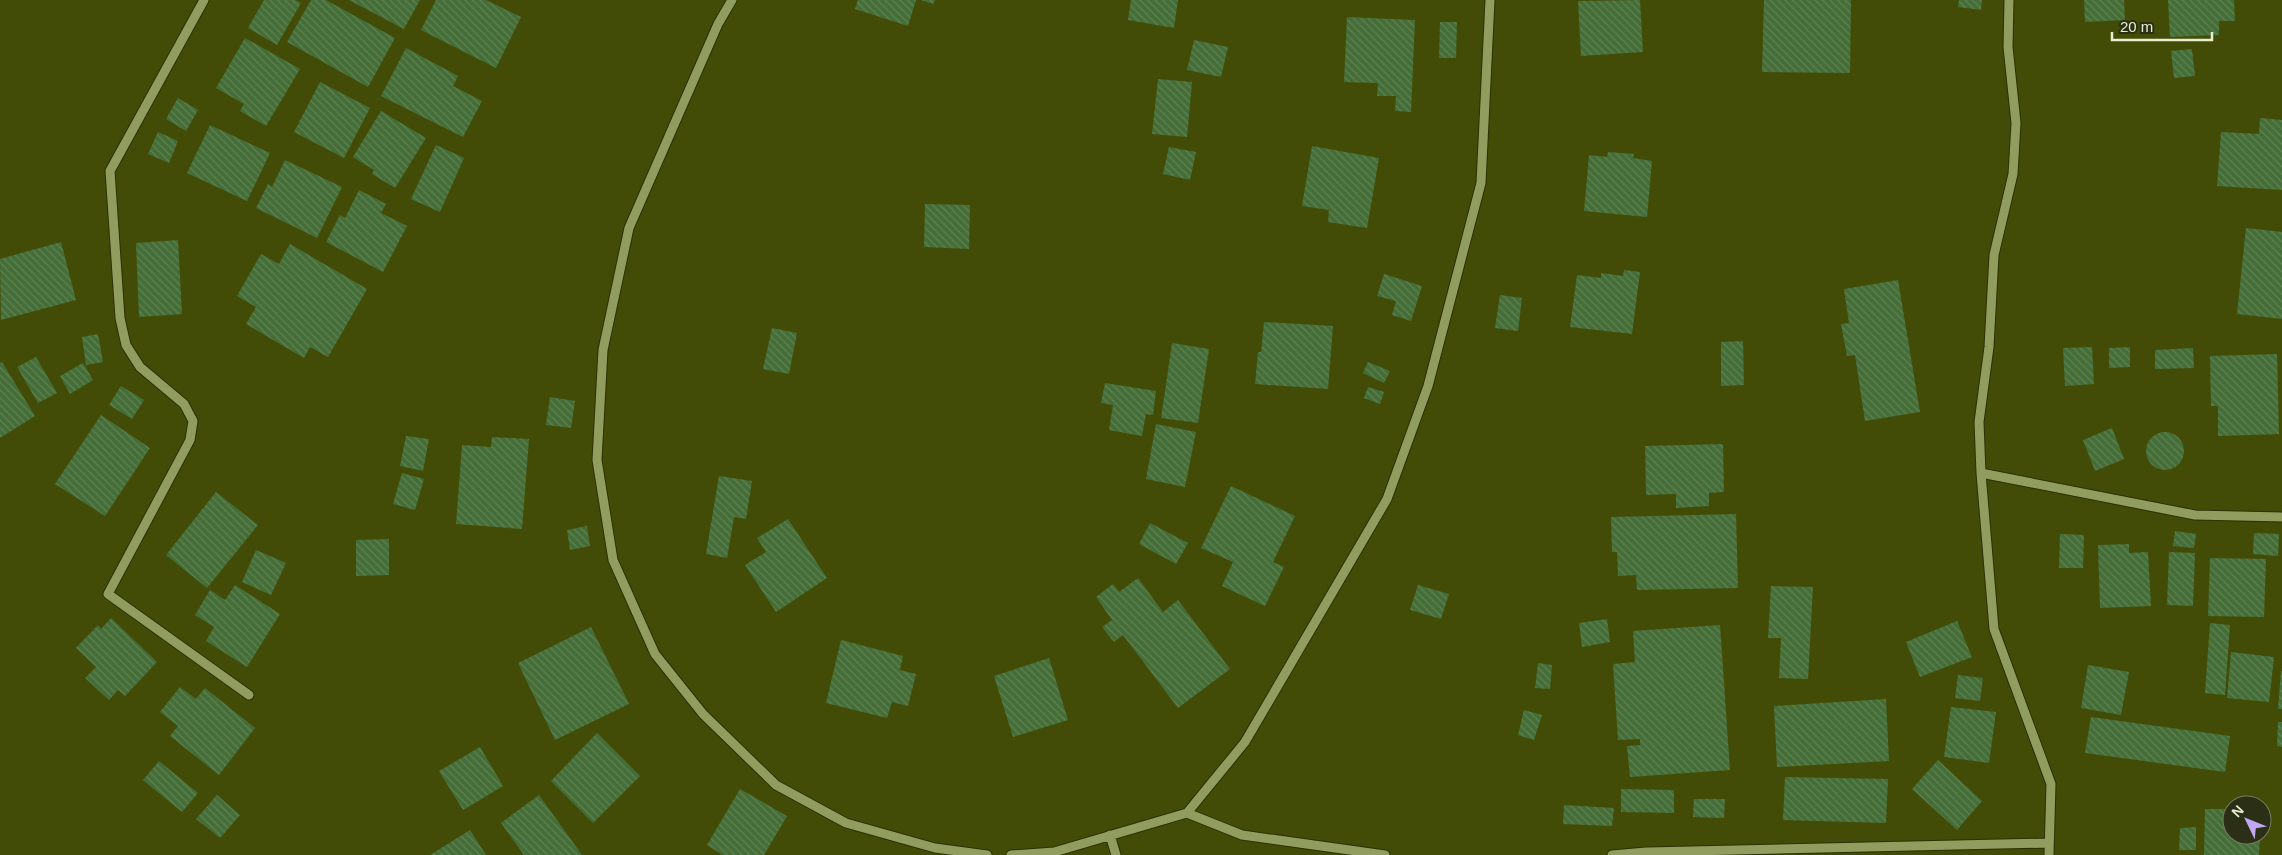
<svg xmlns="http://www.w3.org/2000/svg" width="2282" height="855" font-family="Arial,sans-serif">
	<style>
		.building { fill: url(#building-back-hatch) }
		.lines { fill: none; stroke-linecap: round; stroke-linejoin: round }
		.minor-casing { stroke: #293100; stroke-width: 11 }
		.minor { stroke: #909d5e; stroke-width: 9 }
	</style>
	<defs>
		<pattern id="building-back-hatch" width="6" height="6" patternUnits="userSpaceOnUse" patternTransform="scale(1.25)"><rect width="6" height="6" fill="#446d37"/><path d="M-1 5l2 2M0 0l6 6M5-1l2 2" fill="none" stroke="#5f8253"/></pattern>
	</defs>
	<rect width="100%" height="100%" fill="#424c07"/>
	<!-- building -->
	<path class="building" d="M264,0h31l6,3 -24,42 -29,-17z
		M311,0h15l69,38 -27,49 -81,-45z
		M349,0h71l-16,29z
		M436,0h50l35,17 -25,51 -75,-38z
		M858,0h58l-8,26 -53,-17z
		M921,0h14l-2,4z
		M1131,0h47l-4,28 -46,-8z
		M1640,0l3,52 -62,4 -3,-55z
		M1764,0h87l-1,73 -88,-1z
		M1959,0h23l-1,10 -23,-3z
		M2084,0h40l1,20 -40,2z
		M2168,0h66l1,21h-16v14l-49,2z
		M1347,17l68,3 -4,92 -16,-1 1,-15h-19l1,-13 -34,-1z
		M1440,22h17l-1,36h-17z
		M245,38l55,31 -34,57 -26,-15 4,-7 -28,-16z
		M1194,40l34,7 -7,30 -34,-7z
		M406,48l52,28 -5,10 29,15 -19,36 -82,-41z
		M2192,49l3,27 -21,2 -3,-27z
		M1158,79l34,3 -5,55 -35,-3z
		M320,82l50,26 -26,50 -50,-26z
		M178,98l20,12 -12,21 -20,-12z
		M381,111l45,27 -31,50 -23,-14 2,-4 -21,-13z
		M2260,118l22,2v70l-65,-4 4,-54 38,2z
		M210,125l60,28 -23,48 -60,-28z
		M158,132l20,9 -9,22 -21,-9z
		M436,145l28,13 -24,54 -29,-13z
		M1312,146l67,12 -12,70 -39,-6 1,-12 -27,-4z
		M1169,147l27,5 -6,28 -27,-6z
		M1608,152l26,2 -1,4 19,3 -5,56 -63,-6 5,-56 18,2z
		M285,160l57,27 -25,51 -61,-30 12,-24 4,3z
		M359,190l27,14 -5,9 26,13 -24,46 -57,-30 14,-27 5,3z
		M925,204l45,1 -1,44 -45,-2z
		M2246,228l36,4v87l-45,-5z
		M178,240l4,74 -43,3 -3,-74z
		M61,242l15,58 -75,20 -1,-61z
		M290,244l77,45 -39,68 -18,-10 -6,11 -58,-34 10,-17 -19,-11 24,-42 18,10z
		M1624,270l16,2 -8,62 -62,-7 7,-52 24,3v-5l22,3z
		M1384,274l38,12 -11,35 -19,-6 4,-14 -19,-5z
		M1898,280l22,132 -55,9 -10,-66 -8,1 -6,-32 8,-1 -5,-34z
		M1500,295l22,3 -4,33 -23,-3z
		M1264,322l69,4 -5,63 -73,-5 3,-32h3z
		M772,328l25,5 -8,41 -26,-5z
		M98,334l5,28 -17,3 -4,-28z
		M1743,341l1,44 -23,1v-44z
		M1172,343l37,6 -11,74 -37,-5z
		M2092,347l2,37 -29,2 -2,-38z
		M2130,347v20l-21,1v-20z
		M2193,348l1,20 -39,1v-19z
		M2277,354l2,80 -61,2v-30h-7l-1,-50z
		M36,357l21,36 -19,10 -21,-36z
		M2,362l33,54 -35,22v-75z
		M1368,362l22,9 -6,12 -21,-10z
		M83,363l10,17 -23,14 -10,-18z
		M1105,383l51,8 -3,24 -7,-1 -4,22 -33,-6 4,-25 -12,-2z
		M121,386l23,14 -12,19 -23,-14z
		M1368,387l16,5 -4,12 -16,-6z
		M550,397l25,4 -4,27 -25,-3z
		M101,415l49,33 -45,68 -50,-32z
		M1156,424l40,8 -11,55 -39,-8z
		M2112,428l12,31 -29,12 -12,-31z
		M2146 451a19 19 0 1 1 38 0a19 19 0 1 1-38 0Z
		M406,436l23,3 -6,32 -23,-5z
		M492,437l37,2 -7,90 -66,-5 6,-79 29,2z
		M1723,444l1,48 -15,1v13l-33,2v-14l-30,1 -1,-49z
		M402,473l22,6 -9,31 -22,-6z
		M719,476l33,5 -6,38 -12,-2 -7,41 -21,-4z
		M1231,486l64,30 -22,46 11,5 -19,39 -43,-20 11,-24 -32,-14z
		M216,492l42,33 -51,63 -41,-33z
		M1736,514l2,74 -101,2 -1,-15 -18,1 -1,-24h-5l-1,-35z
		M788,519l39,59 -51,34 -31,-47 21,-13 -9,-14z
		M1150,523l38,20 -12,21 -37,-20z
		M587,526l3,20 -20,4 -3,-20z
		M2175,531l21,3 -2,14 -21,-2z
		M2254,533l25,1 -1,22 -25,-2z
		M2060,534l24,1 -1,33h-24z
		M389,539v36l-33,1v-36z
		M2129,544v9l19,-1 3,54 -51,2 -2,-63z
		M256,550l30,13 -15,32 -29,-13z
		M2169,552l26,1 -2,53 -26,-1z
		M2210,558l56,1 -2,58 -56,-1z
		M1138,578l25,34 15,-12 52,69 -52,39 -55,-73 -9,7 -12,-15 10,-7 -16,-23 17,-13 6,8z
		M235,585l45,29 -33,53 -41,-26 8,-14 -19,-12 15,-25 15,10z
		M1418,585l31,9 -8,25 -31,-9z
		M1771,586l42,1 -5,92 -29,-1 2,-40h-13z
		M111,618l46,44 -32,34 -7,-6 -9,10 -24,-22 11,-11 -20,-19 22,-23 3,4z
		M1607,619l3,23 -28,5 -3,-24z
		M1957,621l15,36 -52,20 -14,-35z
		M2210,623l20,2 -5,70 -20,-2z
		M1720,625l10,145 -100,7 -3,-31 13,-1v-6l-22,1 -5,-76 22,-2 -2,-31z
		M591,627l38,77 -74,36 -37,-77z
		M841,640l62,16 -3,14 16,4 -8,32 -16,-4 -5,16 -61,-15z
		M2231,652l43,5 -5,45 -42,-4z
		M1049,658l19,62 -55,17 -19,-61z
		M1538,663l14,2 -2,24 -15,-1z
		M2088,665l41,7 -8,43 -40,-7z
		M2281,671h1v38h-4z
		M1958,675l25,3 -3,23 -25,-3z
		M180,687l16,12 9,-11 50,40 -36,47 -49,-39 8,-10 -18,-14z
		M1886,699l3,62 -112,6 -3,-61z
		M1951,707l45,5 -7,51 -45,-6z
		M1524,710l18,5 -8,25 -16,-5z
		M2091,717l139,19 -5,36 -140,-19z
		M2278,722h4v25l-5,-1z
		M597,733l43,43 -47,47 -42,-42z
		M480,747l23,39 -40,24 -24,-39z
		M1938,760l44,41 -25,29 -45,-41z
		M159,761l39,32 -16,19 -39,-32z
		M1785,777l103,2 -2,44 -103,-3z
		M740,789l47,27 -23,39h-41l-16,-10z
		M1621,789l53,1v23l-53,-1z
		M217,795l23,20 -20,23 -24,-19z
		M539,795l43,60h-58l-23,-32z
		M1694,799h31l-1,19 -31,-1z
		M1564,805l50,3 -2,18 -49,-2z
		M2205,809h27v26h28l-1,20h-55z
		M2196,827v23h-17l1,-22z
		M470,830l16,25h-56z"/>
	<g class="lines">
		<!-- minor casing -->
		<g class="minor-casing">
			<path id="minor" d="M204,0l-94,171 10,147 6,27 14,22 44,37 9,17 -3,19 -82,154 141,101
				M732,0l-14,24 -89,204 -26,122 -6,110 16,100 42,94 48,60 73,71 70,38 89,25 52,7
				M2009,0l-1,47 8,76 -3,51 -19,81 -5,92 -10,75 2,51 13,156 57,155 -2,71
				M1981,473l214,42 87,2
				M1187,813l55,22 143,20
				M1110,835l6,20
				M1011,855l43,-3 133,-39 58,-71 142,-243 41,-113 53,-203 9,-183
				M1612,855l34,-3 403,-9"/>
		</g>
		<!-- minor -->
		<use href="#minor" class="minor"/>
	</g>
	<!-- north arrow -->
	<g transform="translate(2247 820) rotate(313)"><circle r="24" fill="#2a2f15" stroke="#767c5f"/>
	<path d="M0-4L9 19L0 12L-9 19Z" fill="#c0a8f3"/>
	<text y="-8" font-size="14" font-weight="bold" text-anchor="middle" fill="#e7efcf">N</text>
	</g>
	<!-- scale -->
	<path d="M2112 32v8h100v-8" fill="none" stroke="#e7efcf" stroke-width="2.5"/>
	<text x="2120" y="32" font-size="15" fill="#e7efcf" stroke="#2a2f15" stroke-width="4" paint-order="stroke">20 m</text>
</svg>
